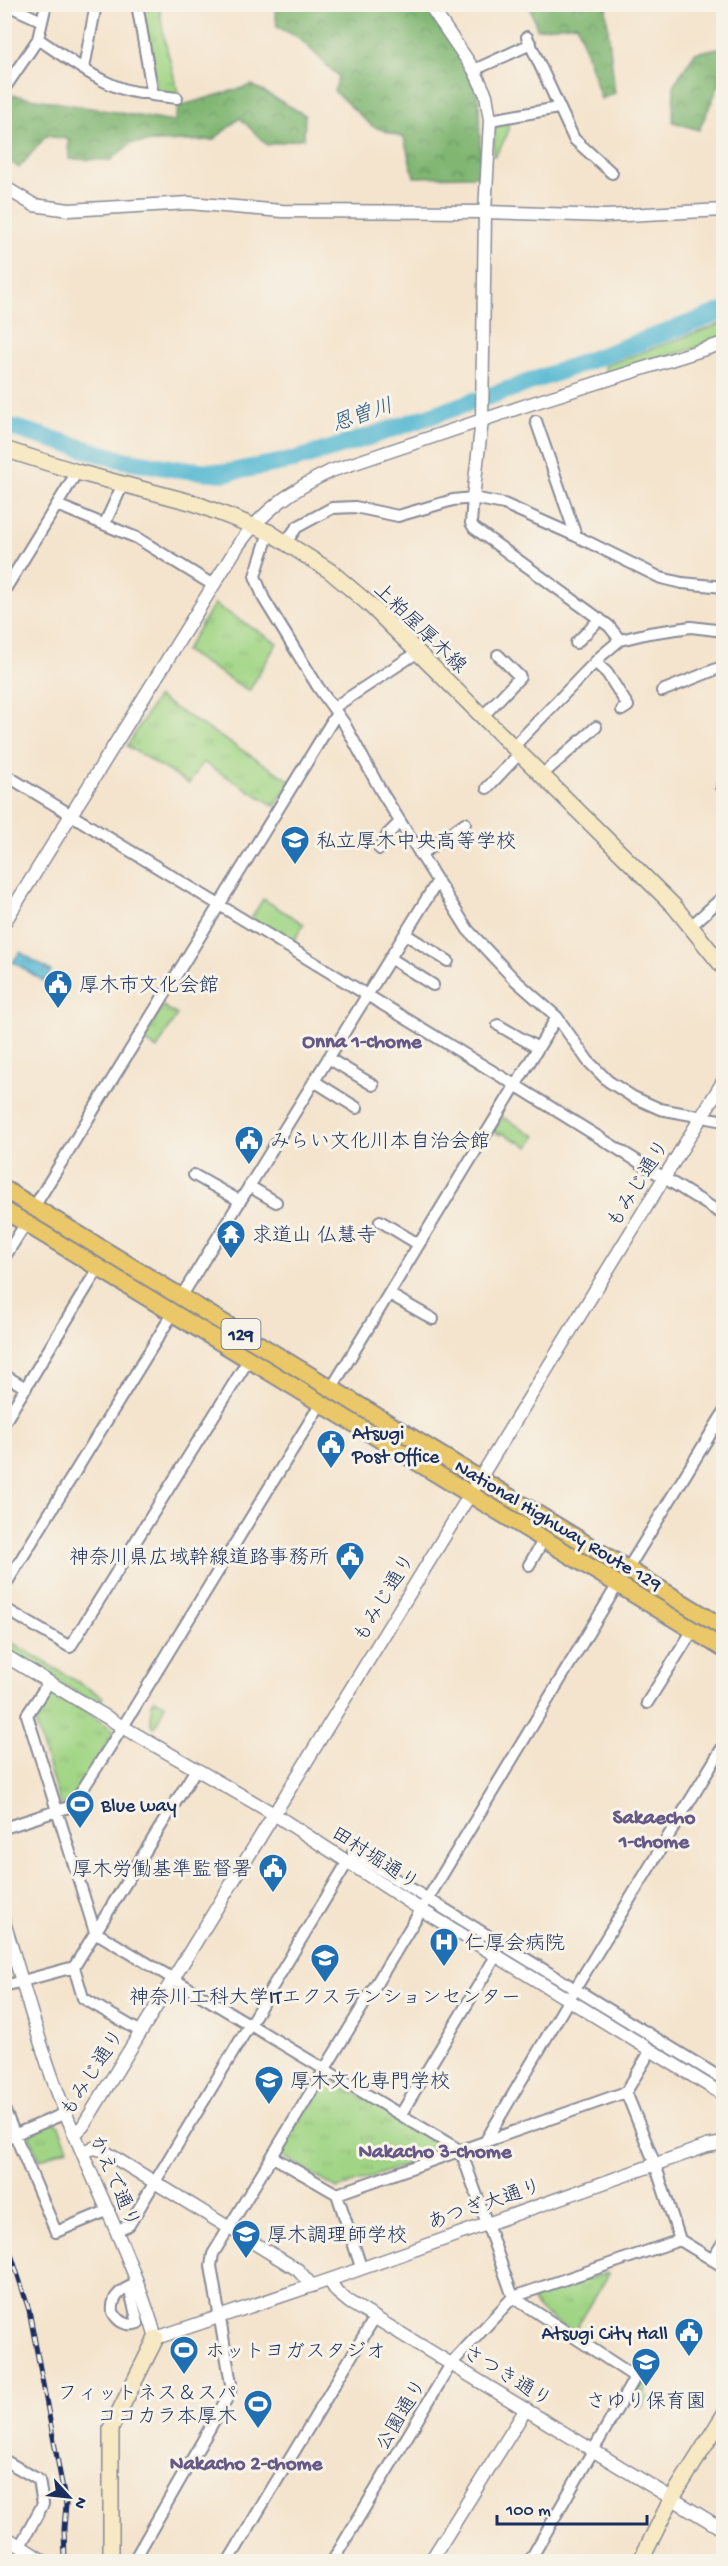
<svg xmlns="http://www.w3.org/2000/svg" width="728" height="2566" font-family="'Gochi Hand','Klee One',sans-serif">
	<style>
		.forest { fill: url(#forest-crowns); stroke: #4e7268; stroke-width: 1.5 }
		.park { fill: url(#park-tufts); stroke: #5e8272; stroke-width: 1.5 }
		.garden { fill: #a1d585; stroke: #5e8272; stroke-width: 1.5 }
		.water { fill: url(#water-ripples); stroke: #387498; stroke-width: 1.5 }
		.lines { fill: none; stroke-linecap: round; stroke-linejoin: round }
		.river { stroke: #54b8d2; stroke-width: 18 }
		.minor-casing { stroke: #888a96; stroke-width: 14 }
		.tertiary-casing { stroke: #888a96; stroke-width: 15 }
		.secondary-casing { stroke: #888a96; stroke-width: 18 }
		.trunk-casing { stroke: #888a96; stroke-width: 20 }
		.minor { stroke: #fff; stroke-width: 10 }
		.tertiary { stroke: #fff; stroke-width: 12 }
		.secondary { stroke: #f7e9c3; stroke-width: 15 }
		.trunk { stroke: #eac769; stroke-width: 16 }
		.rail-casing { stroke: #1b2f5e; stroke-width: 5 }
		.rail { stroke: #f7f3e8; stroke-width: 3; stroke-dasharray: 9; stroke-linecap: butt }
		.labels { text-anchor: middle; stroke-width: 6; stroke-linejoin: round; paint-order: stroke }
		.shield { fill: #f7f3e8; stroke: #5d6a87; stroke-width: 1.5 }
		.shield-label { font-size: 18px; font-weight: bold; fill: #1b2f5e }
		.street-label { font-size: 20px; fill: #1b2f5e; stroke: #f7f3e8 }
		.poi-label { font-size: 20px; fill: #1b2f5e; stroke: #f7f3e8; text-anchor: start }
		.water-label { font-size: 21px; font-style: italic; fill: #2c5881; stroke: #f7f3e8 }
		.neighbourhood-label { font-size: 21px; font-weight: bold; fill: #665887; stroke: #f7f3e8 }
	</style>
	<defs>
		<pattern id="forest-crowns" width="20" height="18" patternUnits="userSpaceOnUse" patternTransform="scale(1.5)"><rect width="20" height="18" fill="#80b672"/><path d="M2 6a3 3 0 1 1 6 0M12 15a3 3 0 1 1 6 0" fill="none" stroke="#689461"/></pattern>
		<pattern id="park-tufts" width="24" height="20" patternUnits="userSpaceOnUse" patternTransform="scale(1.5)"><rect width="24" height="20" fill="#a1d585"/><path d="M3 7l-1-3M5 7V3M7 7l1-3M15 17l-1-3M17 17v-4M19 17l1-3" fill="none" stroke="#8ab775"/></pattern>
		<pattern id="water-ripples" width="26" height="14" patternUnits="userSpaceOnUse" patternTransform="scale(1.5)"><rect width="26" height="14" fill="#54b8d2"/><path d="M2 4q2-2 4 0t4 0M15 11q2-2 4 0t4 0" fill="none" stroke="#4596ae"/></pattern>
	</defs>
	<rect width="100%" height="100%" fill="#f7f3e8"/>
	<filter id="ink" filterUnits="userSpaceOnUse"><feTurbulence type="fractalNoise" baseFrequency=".0167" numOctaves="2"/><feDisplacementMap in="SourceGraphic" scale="12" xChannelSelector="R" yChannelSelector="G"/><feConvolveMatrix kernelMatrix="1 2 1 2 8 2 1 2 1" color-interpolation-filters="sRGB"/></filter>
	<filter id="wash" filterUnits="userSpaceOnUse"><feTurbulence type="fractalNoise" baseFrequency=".008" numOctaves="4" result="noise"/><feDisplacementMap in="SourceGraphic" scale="24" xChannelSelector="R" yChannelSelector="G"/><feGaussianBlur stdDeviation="1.35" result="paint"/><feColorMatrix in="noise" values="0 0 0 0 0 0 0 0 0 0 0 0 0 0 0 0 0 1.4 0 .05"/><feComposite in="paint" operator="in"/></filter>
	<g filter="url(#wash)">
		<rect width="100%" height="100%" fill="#f4e4cd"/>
		<!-- forest -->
		<path class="forest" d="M275,5h153l31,41 20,53 2,77 -67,1 -10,-39 -32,-12 -38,-35 5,-14 -41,-40 -21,-10z
			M529,5h80l-3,5 9,83 -14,6 -24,-75 -40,5z
			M723,47v29l-24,54 -26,-8 1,-38 21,-31z
			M252,85l53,30 -1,23 -37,7 -27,-27 -27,22 -82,3 -20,17 -42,-1 -1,-20 -22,-3 -27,32 -14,-10v-46l8,-17 161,27 5,-16z"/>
		<!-- park -->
		<path class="park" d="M142,5h17l5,32 15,59 -22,-5z
			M214,604l63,39 -28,48 -64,-40z
			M157,697l134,84 -16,25 -72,-44 -14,22 -62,-38z
			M163,1006l14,9 -20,34 -11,-7 -1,-4z
			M502,1117l34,19 -7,11 -27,-14 -2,2 -7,-4z
			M50,1690l63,39 1,3 -43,71 -11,2 -27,-90z
			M325,2077h3l118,70v4l-109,38 -56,-34 -1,-3z
			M53,2121l6,5 9,22 -28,12 -12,-28z
			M607,2273l2,1 -35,58c-14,-9 -38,-19 -43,-35z
			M640,2376l11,7 -7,10 4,5 -6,10 -15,-9z"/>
		<!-- garden -->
		<path class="garden" d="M509,120l-2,15 -11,20 -3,1 3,-35z
			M723,323v17l-116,34 -3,-8z
			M263,899l41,25 -12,20 -41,-25z
			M4,1638l99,59 -5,9 -93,-57z
			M155,1699l10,6 -10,22 -4,-3v-19z
			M585,1999l130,78 -3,4 -129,-78z"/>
		<!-- water -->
		<path class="water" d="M20,952l31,19 -6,11 -32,-20z"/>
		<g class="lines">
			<!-- river -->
			<path class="river" d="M4,425l115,34 57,10 48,4 70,-13 59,-18 166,-56 205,-75"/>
		</g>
	</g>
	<g filter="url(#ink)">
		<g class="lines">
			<!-- minor casing -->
			<g class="minor-casing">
				<path id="minor" d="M5,4l37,17
					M527,37l47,102 38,34
					M38,39c30,19 74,56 111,54l3,-3 -15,-86
					M84,68l12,-64
					M474,70l57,-26
					M4,89l34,-50 8,-35
					M149,93l3,2 25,3
					M490,120l68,-12
					M536,421l40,115
					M473,498l-2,25 3,5 135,98 11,14
					M57,505l80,33 76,47
					M105,523l18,-39
					M269,532l-14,44 9,23 54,88 26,36 37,68 87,139 46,49 43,38 31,44 20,20 25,16 27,12 64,12
					M286,542l11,-15 35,-19 23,-1 43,9 55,-16 20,-2 31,6 72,32 85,42 21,5 42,4
					M4,591l73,-119
					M576,643l24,-24
					M595,662l12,11 21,33 -6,4
					M662,691l62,-25
					M333,708l85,-56
					M483,716l37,-39 -22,-22
					M514,746l87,-90 19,-16 29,-7 42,-6 33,4
					M4,774l511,311 209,130
					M543,774l53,-47
					M724,785l-2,2 2,4
					M487,788l34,-36
					M380,849l8,-15 12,-12
					M420,855l45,-32
					M691,926l33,-30
					M405,934l43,27
					M390,958l43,27
					M498,1025l40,23
					M328,1058l45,27
					M314,1081l43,27
					M194,1175l46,26
					M249,1186l27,16
					M34,1207l303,-494
					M380,1221l38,23
					M4,1258l22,-35
					M389,1294l44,25
					M181,1297l256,-415
					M4,1375l22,13
					M331,1389l226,-372
					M4,1423l95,-156
					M529,1565l15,-26
					M627,1570l97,-158
					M4,1587l169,-274
					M4,1608l66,39 179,-288
					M49,1682l-22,33 68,217 366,219 52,146 119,78 1,6 -104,181
					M647,1703l46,-73
					M4,1828l68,-22 55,-86 194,-317
					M353,1853l371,227
					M74,1967l9,31 58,34
					M4,1986l70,-19 122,-198
					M651,2050l-25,42 29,72 25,76 44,27
					M4,2109l52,123 53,-22
					M401,2114l95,-158
					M4,2139l62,-26
					M485,2142l90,-153 149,-244
					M273,2157l64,37 24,73
					M337,2194l289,-102
					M117,2230l12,-5 218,-362
					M712,2260l12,-19
					M138,2283c-14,6 -27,11 -25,29 5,10 14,15 25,11l-7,-28 9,-7
					M4,2460l35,20 4,24 -23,42
					M133,2562l97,-169 1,-9 -20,-118 2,-12 405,-670
					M228,2562l147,-245
					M332,2562l119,-198 62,-67 167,-57"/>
			</g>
			<!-- tertiary casing -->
			<g class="tertiary-casing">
				<path id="tertiary" d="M429,4l45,66 12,25 4,25 -5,92 -3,208 -9,78
					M4,187l30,18 35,5 120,-7 93,8 203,1 121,4 118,-6
					M4,923l235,-379c25,-34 54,-55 92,-73l199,-67 194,-61
					M4,1655l119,72 151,87 146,95 304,186
					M4,1922c20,64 37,130 62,192 30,74 67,146 90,224l173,-58 378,-134 17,-3
					M75,2134l8,-8 641,-1046
					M83,2152l10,-4 9,2 196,120 14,16
					M329,2280l8,12 12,10 375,228
					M4,2536l41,26
					M430,2562l96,-153"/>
			</g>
			<!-- secondary casing -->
			<g class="secondary-casing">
				<path id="secondary" d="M4,449l73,23 117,31 75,29 61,39 40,34 304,301 50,62
					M111,2562v-134l45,-90
					M640,2562l32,-64 52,-83"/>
			</g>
			<!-- trunk casing -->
			<g class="trunk-casing">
				<path id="trunk" d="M4,1189l720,439
					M4,1210l720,439"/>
			</g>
			<!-- minor -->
			<use href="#minor" class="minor"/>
			<!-- tertiary -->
			<use href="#tertiary" class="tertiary"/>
			<!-- secondary -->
			<use href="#secondary" class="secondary"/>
			<!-- trunk -->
			<use href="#trunk" class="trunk"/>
			<!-- rail casing -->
			<g class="rail-casing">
				<path id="rail" d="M4,2232l25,78 37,195 -2,23 1,34"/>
			</g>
			<!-- rail -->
			<use href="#rail" class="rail"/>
		</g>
	</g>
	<!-- icons -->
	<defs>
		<g id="school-pin" transform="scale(1.5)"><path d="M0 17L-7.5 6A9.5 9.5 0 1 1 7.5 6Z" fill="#1f6fb2" stroke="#f7f3e8"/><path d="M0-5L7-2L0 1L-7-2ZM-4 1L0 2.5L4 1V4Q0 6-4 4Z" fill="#fff"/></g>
		<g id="civic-pin" transform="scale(1.5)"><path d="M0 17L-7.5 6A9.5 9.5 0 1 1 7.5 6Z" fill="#1f6fb2" stroke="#f7f3e8"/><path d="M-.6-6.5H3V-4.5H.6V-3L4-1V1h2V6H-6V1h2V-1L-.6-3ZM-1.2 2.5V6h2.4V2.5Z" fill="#fff"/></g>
		<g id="temple-pin" transform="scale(1.5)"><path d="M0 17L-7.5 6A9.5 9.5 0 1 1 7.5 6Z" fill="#1f6fb2" stroke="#f7f3e8"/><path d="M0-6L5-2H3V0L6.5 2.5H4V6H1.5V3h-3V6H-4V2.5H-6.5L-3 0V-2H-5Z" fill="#fff"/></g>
		<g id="stadium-pin" transform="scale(1.5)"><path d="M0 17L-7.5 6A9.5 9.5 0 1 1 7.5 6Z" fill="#1f6fb2" stroke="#f7f3e8"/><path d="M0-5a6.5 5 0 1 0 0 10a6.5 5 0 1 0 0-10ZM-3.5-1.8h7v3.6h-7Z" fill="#fff"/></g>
		<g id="hospital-pin" transform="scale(1.5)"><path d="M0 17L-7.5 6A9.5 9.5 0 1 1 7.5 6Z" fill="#1f6fb2" stroke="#f7f3e8"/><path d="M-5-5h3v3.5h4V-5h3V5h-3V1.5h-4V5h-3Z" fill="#fff"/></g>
		<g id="university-pin" transform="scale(1.5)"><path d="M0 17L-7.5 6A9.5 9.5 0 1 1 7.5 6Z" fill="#1f6fb2" stroke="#f7f3e8"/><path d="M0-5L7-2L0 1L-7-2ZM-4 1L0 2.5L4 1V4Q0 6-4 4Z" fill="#fff"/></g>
	</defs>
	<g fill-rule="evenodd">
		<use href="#school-pin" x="295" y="840"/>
		<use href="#civic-pin" x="58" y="984"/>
		<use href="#civic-pin" x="249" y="1140"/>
		<use href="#temple-pin" x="231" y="1234"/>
		<use href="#civic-pin" x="331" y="1444"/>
		<use href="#civic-pin" x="350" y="1556"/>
		<use href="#stadium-pin" x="80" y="1804"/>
		<use href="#civic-pin" x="273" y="1868"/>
		<use href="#hospital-pin" x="444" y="1942"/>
		<use href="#university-pin" x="325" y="1958"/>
		<use href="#university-pin" x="269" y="2080"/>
		<use href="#university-pin" x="246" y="2234"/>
		<use href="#civic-pin" x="689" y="2332"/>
		<use href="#stadium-pin" x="184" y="2350"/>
		<use href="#school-pin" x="646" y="2362"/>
		<use href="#stadium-pin" x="258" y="2404"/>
	</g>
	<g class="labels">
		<!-- shield labels -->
		<rect class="shield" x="221.5" y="1319" width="39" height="30" rx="4.5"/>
		<g class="shield-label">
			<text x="241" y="1340">129</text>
		</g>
		<!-- street labels -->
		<g class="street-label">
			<text transform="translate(421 627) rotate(44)" y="7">上粕屋厚木線</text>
			<text transform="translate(637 1183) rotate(-58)" y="7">もみじ通り</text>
			<text transform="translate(559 1524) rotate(31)" y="7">National Highway Route 129</text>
			<text transform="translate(383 1597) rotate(-59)" y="7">もみじ通り</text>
			<text transform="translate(376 1857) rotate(33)" y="7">田村堀通り</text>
			<text transform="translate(91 2072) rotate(-57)" y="7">もみじ通り</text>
			<text transform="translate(116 2181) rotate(67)" y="7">かえで通り</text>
			<text transform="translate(484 2203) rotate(-19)" y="7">あつぎ大通り</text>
			<text transform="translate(508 2375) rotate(31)" y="7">さつき通り</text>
			<text transform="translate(400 2414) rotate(-59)" y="7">公園通り</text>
		</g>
		<!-- poi labels -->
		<g class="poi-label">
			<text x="316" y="847">私立厚木中央高等学校</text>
			<text x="79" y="991">厚木市文化会館</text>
			<text x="270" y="1147">みらい文化川本自治会館</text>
			<text x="252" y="1241">求道山 仏慧寺</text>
			<text x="352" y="1439">Atsugi<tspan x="352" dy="23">Post Office</tspan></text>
			<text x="329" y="1563" text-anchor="end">神奈川県広域幹線道路事務所</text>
			<text x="101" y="1811">Blue way</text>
			<text x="252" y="1875" text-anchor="end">厚木労働基準監督署</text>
			<text x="465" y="1949">仁厚会病院</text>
			<text x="325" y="2003" text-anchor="middle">神奈川工科大学ITエクステンションセンター</text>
			<text x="290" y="2087">厚木文化専門学校</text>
			<text x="267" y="2241">厚木調理師学校</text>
			<text x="668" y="2339" text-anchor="end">Atsugi City Hall</text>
			<text x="205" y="2357">ホットヨガスタジオ</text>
			<text x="237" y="2399" text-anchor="end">フィットネス＆スパ<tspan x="237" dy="23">ココカラ本厚木</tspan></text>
			<text x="646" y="2407" text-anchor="middle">さゆり保育園</text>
		</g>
		<!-- water labels -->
		<g class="water-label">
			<text transform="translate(362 414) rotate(-19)" y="7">恩曽川</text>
		</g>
		<!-- neighbourhood labels -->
		<g class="neighbourhood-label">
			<text x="362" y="1047">Onna 1-chome</text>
			<text x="654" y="1823">Sakaecho<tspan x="654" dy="24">1-chome</tspan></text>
			<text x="435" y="2157">Nakacho 3-chome</text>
			<text x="246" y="2469">Nakacho 2-chome</text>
		</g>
	</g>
	<!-- margin -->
	<rect width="728" height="2566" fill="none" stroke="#f7f3e8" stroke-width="24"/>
	<!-- north arrow -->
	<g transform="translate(69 2497) rotate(117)" stroke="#f7f3e8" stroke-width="4.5" paint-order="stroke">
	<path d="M0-4.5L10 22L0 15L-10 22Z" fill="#1b2f5e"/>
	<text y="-9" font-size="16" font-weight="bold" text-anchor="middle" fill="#1b2f5e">N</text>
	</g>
	<!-- scale -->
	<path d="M497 2515v9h150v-9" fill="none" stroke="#1b2f5e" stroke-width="3"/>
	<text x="506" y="2515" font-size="18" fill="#1b2f5e" stroke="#f7f3e8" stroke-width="4.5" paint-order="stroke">100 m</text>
</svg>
